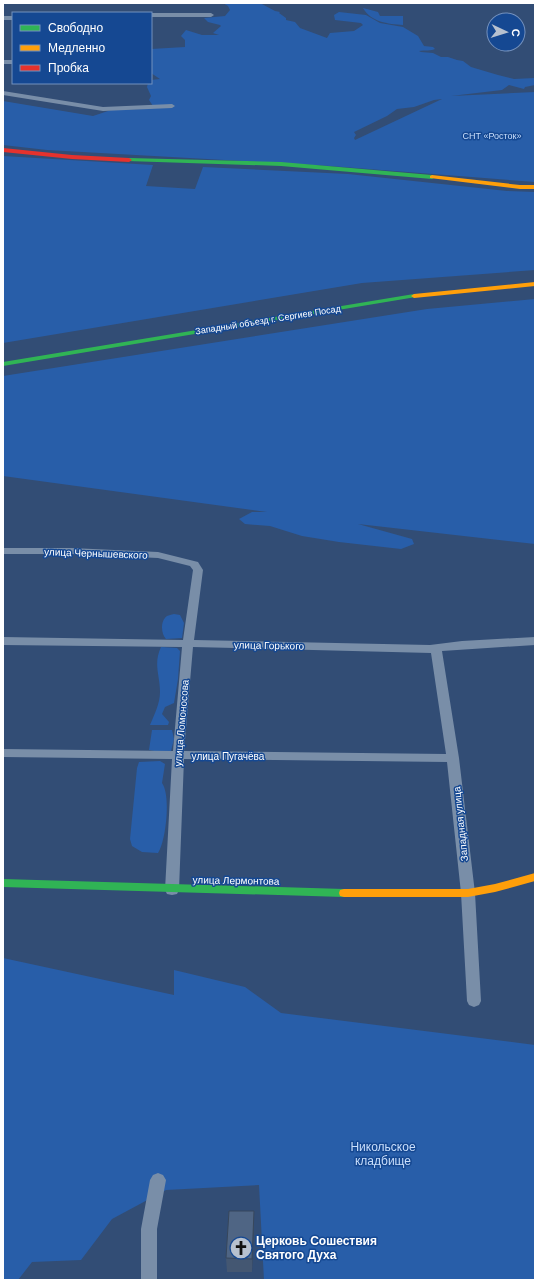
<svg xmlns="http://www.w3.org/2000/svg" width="538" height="1283" font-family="Arial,sans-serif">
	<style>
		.green { fill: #285ea9; fill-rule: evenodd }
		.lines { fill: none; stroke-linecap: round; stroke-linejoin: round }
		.street { fill: #798ea8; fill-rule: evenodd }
		.fast { fill: #30b455; fill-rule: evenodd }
		.slow { fill: #ff9f0a; fill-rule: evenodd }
		.jam { fill: #e5322d; fill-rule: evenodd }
		.wall { fill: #445772 }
		.shaded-wall { fill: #37475c }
		.building { fill: #4f6584; stroke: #37475c }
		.labels { text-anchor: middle; stroke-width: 3; stroke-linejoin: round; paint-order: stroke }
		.far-park-label { font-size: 9px; fill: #cadffc; stroke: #154892 }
		.far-street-label { font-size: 9px; fill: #fff; stroke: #154892 }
		.street-label { font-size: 10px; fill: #fff; stroke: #154892 }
		.near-park-label { font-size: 12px; fill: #cadffc; stroke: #154892 }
		.near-poi-label { font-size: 12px; font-weight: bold; fill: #fff; stroke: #154892; text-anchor: start }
	</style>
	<rect width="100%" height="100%" fill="#324d75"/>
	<!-- green -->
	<path class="green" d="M223,3h37l15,8 5,1 -1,1 7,5v2l9,2 5,6 27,10 3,-5 24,-2 9,-6 -2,-2 -26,-3 -1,-5 5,-3 27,3 14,8 23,4 15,9 6,10 9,1 2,2c-3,2 -11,1 -16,2l2,1 12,1 8,4h7l9,3 6,1 8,6 27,8 16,4 21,-1v7l-10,2 -1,2 -15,-4 -7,5 -51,6 84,-4v90l-205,-16 -283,-16 -44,-5v-44l90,15 18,-6 32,-1 10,-3 -4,-6 2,-4 -4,-9 1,-4h3v-3l9,-1 -9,-6v-24l34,-2v-7l-4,-4 5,-6 16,5h17l-6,-2 8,-7 -1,-1 -12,-3 -4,-4 21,-2 5,-6 -2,-4zM442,99l-87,41 -1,-2 2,-3 -2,-3 33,-16 10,-7 17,-2 20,-7z
		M363,8l15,4 2,4h23v9c-15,-1 -32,-3 -40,-17z
		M3,156l150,9 -7,21 49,3 8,-22 145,7 159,17 28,1v78l-173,13 -359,60z
		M535,299v245l-177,-20 54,15 2,5 -13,5 -62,-7 -37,-6 -32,-10 -25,-2 -6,-5 13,-7h15l-264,-36v-100l424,-67z
		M174,614l6,1 4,8 -2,15 -16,1c-5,-5 -6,-18 1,-23 2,-1 4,-1 7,-2z
		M161,647l16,1 3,3 -2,28 -4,24 -9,4 -3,7 7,8 -1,3h-18c4,-10 10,-21 10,-33 0,-17 -7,-28 1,-45z
		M152,730h20l2,9 -3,12 -11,1 -11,-2z
		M160,761l5,3 -3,19c9,12 4,58 -4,70l-16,-1 -10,-6 -2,-7 7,-71 2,-6z
		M3,958l171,37v-25l71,17 36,26 254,32v235h-271l-5,-95 -93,5 -54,29 -31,41 -49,2 -14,18h-15z"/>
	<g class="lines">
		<!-- street -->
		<path class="street" d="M151,13h60l3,2 -3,2h-60z
			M3,16h10v4h-10z
			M3,60h10v4h-10z
			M3,91l100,16 69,-3 3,2 -3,2 -69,3 -100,-16z
			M3,548h68l87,4 40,10 5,8 -9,70 236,5 32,-4 73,-4v8l-93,6 17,107 16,135 6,108 -2,4 -5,2 -5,-2 -2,-4 -6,-108 -14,-131 -263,-3 -5,131 -2,4 -5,1 -5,-1 -2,-4 7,-131 -169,-2v-8l170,2 9,-104 -179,-2v-8l180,3 10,-70 -3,-4 -32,-8 -87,-4h-68zM193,647l238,6 15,101 -262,-3z
			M158,1173l5,2 3,5 -9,49v51h-16v-51l9,-49 3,-5z"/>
		<!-- fast -->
		<path class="fast" d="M129,158l152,4 151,13 3,2 -3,2 -151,-13 -154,-5v-2z
			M414,294l3,2 -1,1 -413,69v-4z
			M3,879l341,10 4,1 1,3 -1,3 -4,1 -341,-10z"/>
		<!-- slow -->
		<path class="slow" d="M432,175l88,10h15v4h-15l-90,-11v-2z
			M535,282v4l-121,12 -3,-2 3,-2z
			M535,873v8l-40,11 -27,5h-124l-4,-1 -1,-3 1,-3 4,-1h124l27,-5z"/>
		<!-- jam -->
		<path class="jam" d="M3,148l69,7 57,3 3,2 -3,2 -57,-3 -69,-7z"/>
	</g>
	<!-- wall -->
	<path class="wall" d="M254,1225l-2,47h-25l-1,-14z"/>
	<!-- shaded-wall -->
	<path class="shaded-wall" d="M254,1211v14l-2,47v-13z"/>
	<!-- building -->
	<path class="building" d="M229,1211h25l-2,48 -26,-1z"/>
	<!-- icons -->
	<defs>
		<g id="church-disc" transform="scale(1.15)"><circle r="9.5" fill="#b7c1cf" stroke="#154892"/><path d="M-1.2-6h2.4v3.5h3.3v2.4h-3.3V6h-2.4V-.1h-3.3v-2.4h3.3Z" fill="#111"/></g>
	</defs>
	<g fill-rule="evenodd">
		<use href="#church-disc" x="241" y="1248"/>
	</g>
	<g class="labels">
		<!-- far-park labels -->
		<g class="far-park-label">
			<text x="492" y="139">СНТ «Росток»</text>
		</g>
		<!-- far-street labels -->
		<g class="far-street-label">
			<text transform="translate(268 320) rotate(-9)" y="3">Западный объезд г. Сергиев Посад</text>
		</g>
		<!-- street labels -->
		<g class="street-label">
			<text transform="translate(96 553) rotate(2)" y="4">улица Чернышевского</text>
			<text transform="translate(269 645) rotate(1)" y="4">улица Горького</text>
			<text transform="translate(181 723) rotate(-85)" y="4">улица Ломоносова</text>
			<text x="228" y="760">улица Пугачёва</text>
			<text transform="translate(460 824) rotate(-96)" y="4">Западная улица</text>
			<text transform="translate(236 880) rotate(1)" y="4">улица Лермонтова</text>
		</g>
		<!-- near-park labels -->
		<g class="near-park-label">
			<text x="383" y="1151">Никольское<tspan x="383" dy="14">кладбище</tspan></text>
		</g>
		<!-- near-poi labels -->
		<g class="near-poi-label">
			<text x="256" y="1245">Церковь Сошествия<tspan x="256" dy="14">Святого Духа</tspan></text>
		</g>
	</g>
	<!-- border -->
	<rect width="538" height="1283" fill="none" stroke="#ffffff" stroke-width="8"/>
	<!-- legend -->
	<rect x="12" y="12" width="140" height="72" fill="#154892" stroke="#7391be"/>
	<rect x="20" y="25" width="20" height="6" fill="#30b455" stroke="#7391be"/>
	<text x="48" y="32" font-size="12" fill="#ffffff">Свободно</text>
	<rect x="20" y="45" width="20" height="6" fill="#ff9f0a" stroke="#7391be"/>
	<text x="48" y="52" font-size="12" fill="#ffffff">Медленно</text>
	<rect x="20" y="65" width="20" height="6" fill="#e5322d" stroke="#7391be"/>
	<text x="48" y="72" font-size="12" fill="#ffffff">Пробка</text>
	<!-- north arrow -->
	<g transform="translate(506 32) rotate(94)"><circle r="19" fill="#154892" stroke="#7391be"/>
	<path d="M0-3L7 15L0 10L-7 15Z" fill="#b7c1cf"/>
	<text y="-6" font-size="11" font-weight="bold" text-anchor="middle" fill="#ffffff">С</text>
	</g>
</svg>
